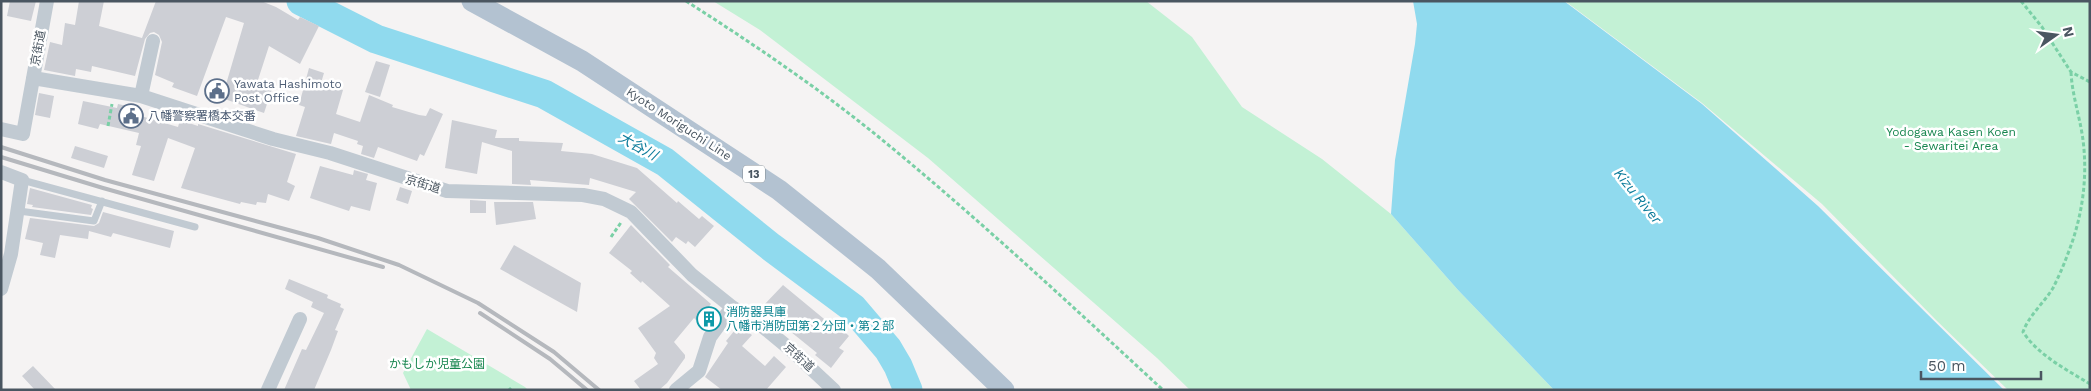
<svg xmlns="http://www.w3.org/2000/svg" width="2091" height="391" font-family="'Work Sans','Noto Sans JP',sans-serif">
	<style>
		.green { fill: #c3f1d5 }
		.water { fill: #90daee }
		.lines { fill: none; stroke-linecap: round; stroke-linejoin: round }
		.river { stroke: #90daee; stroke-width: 29 }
		.building { fill: #cdcfd5 }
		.path { stroke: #7ad0a6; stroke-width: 3; stroke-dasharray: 4 2.5; stroke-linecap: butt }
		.lane { stroke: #c1cad2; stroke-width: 7 }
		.street { stroke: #c1cad2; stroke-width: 14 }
		.primary { stroke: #b3c2d1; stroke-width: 21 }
		.rail { stroke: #b5b8bd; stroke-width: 4 }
		.labels { text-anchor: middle; stroke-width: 5; stroke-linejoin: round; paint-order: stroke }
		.shield { fill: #fff; stroke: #808990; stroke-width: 1 }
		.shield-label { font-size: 11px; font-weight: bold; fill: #4a5661 }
		.street-label { font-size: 12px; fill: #4a5661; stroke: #fff }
		.service-label { font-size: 12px; fill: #4e5e75; stroke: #fff; text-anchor: start }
		.park-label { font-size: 12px; fill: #17864f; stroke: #fff }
		.culture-label { font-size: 12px; fill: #0d838f; stroke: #fff; text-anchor: start }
		.water-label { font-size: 14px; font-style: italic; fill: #0c7c9b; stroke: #fff }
	</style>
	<rect width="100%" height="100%" fill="#f5f3f3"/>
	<!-- green -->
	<path class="green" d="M713,1h433l46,36 50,70 80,52 69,55 67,76 96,100h-364l-33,-32 -229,-200 -168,-128z
		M1565,1h525v389h-82l-72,-70 -114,-116 -120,-101z
		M427,329l98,58 3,3h-117l-8,-17z"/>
	<!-- water -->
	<path class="water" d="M1413,1h151l138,103 116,102 186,184h-450l-96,-100 -67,-76 4,-54 20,-116 2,-20z"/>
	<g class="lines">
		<!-- river -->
		<path class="river" d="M301,1l75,38 168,55 121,68 106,85 82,61 35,41 10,17 10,24"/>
	</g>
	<!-- building -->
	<path class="building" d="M10,1h26l-5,20 -24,-5z
		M79,1h25l-5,25 43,12 14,-37h105l15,6 22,13 2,-3 19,9 -19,38 -31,-18 -12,37 15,6 -8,24 -42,-15 22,-75 -18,-6 -29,79 -25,-9 2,-4 -19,-8 7,-33 -3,-7 -5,-3 -4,1 -5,6 -10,37 -43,-10 -1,6 -15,-3 -1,7 -31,-6 6,-28 12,3 3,-22 10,2z
		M376,61l14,4 -10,32 -15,-5z
		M309,68l15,5 -3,10 22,7 -7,24 24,8 9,-27 24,10 -1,2 27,8 7,1 4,-8 13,6 -19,42 -4,-2 -3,7 -39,-14 -4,11 -13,-4 2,-8 -6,-2 1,-3 -24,-8 -3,11 -35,-8 9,-29 -6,-2z
		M39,93l15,3 -4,22 -15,-3z
		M83,101l34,7 1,-4 18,4 -2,6 44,13 2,-7 18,6v-2l98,30 -9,28 8,4 -6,15 -21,-7 -2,9 -9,-1 -1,3 -15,-3 -1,2 -59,-16 14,-40 -27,-10 -14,43 -22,-6 9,-29 -5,-1 3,-12 -39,-9 -2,5 -20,-5z
		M452,120l45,10 -2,8h24v3l44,2 -2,8 31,3 45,14 40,35 1,-2 21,18 3,-3 12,10 -19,21 -7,-6 -2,3 -10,-7 -4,5 -43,-43 7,-7 -46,-14 -1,7 -59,-5 1,5 -19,-1v-33l-30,-9 -5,32 -32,-6z
		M75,146l33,10 -4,12 -33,-10z
		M320,166l33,9 1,-5 14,4 -2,6 11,3 -7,28 -19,-5 -2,5 -39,-13z
		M400,187l12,4 -4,13 -12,-4z
		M30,188l62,17 -1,3 2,1 -2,6 -59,-8 1,-2 -6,-1z
		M470,200l16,1v12h-16z
		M494,202h39l3,17 -40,6z
		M103,212l71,19 -4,17 -57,-15 -2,4 -22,-6 -1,8 -28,-4 -5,23 -15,-3 3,-12 -18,-4 5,-21 64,8 5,-3z
		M631,225l39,40 -2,2 43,37 -14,17 -3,-3 -20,24 11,13v3l-18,25 -8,7h-18l-7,-9 24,-17 -4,-6 2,-5 -18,-25 32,-22 -28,-25 -1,2 -11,-10 2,-2 -23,-18z
		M514,245l67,38 -4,29 -77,-43z
		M289,279l39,16 -1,3 14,6 -1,3 4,2 -9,21 3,1 -7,19 -17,40h-30l18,-41 4,1 18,-37 -13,-6 2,-5 -28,-13z
		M783,285l52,43 2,-3 12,11 -10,12 5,3 -13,17 -16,-13 2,-2 -42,-34 1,-1 -13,-12z
		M739,325l13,10 -10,11 23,20 9,-10 12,11 -20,23h-44l-17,-13 23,-34 -2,-2z
		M33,366l23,24h-21l-13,-14z"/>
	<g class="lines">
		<!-- path -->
		<path class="path" d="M686,1c69,44 137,90 200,142 96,79 186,163 277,247
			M2021,1l21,26 29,45 19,10
			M2071,72c1,23 9,45 12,68 5,39 -1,79 -16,116 -4,11 -9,22 -14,32 -9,15 -24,27 -30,44 15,23 44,38 67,52
			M108,126l4,-22
			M611,237l11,-16
			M509,388l2,2"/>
		<!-- lane -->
		<path class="lane" d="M22,180l173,47
			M19,211l75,10 8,-20"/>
		<!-- street -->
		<path class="street" d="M33,78l108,18 132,43 57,14 117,38 136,4 21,4 27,13 61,63 40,32 30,19 28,23 44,41
			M141,96l12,-55
			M1,129l22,5 24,-133
			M1,172l21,8 -11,74 -10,35
			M268,390l32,-71
			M676,390l23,-19 11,-34 22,-30"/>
		<!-- primary -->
		<path class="primary" d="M472,1l110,60 197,129 99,79 126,121"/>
		<!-- rail -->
		<path class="rail" d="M1,147l104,33 213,58 81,27 79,38 76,49 45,38
			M1,157l102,31 280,79
			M480,313l70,46 37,31"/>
	</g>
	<!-- icons -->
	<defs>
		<g id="civic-ring" transform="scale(1.25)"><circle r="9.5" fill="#fff" stroke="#5c6f8a" stroke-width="1.5"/><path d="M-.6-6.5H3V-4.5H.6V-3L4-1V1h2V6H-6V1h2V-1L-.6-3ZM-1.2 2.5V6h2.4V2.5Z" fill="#5c6f8a"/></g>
		<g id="building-ring" transform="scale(1.25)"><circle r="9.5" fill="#fff" stroke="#0f9aa8" stroke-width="1.5"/><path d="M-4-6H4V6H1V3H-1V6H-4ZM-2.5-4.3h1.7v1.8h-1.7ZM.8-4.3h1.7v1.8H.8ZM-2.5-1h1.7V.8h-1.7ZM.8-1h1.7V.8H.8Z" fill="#0f9aa8"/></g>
	</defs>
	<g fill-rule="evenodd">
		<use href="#civic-ring" x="217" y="91"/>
		<use href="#civic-ring" x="131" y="116"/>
		<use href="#building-ring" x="709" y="319"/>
	</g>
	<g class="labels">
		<!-- shield labels -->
		<rect class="shield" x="743" y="165.5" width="22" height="17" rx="4"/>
		<g class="shield-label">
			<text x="754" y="178">13</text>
		</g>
		<!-- street labels -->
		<g class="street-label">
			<text transform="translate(38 48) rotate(-80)" y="4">京街道</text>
			<text transform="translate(679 124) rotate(33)" y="4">Kyoto Moriguchi Line</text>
			<text transform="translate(423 184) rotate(17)" y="4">京街道</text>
			<text transform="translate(799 357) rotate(42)" y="4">京街道</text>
		</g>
		<!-- service labels -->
		<g class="service-label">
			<text x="234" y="88">Yawata Hashimoto<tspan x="234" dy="14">Post Office</tspan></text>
			<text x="148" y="120">八幡警察署橋本交番</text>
		</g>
		<!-- park labels -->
		<g class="park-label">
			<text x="1951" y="136">Yodogawa Kasen Koen<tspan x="1951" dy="14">- Sewaritei Area</tspan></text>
			<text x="437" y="368">かもしか児童公園</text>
		</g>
		<!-- culture labels -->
		<g class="culture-label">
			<text x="726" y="316">消防器具庫<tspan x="726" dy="14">八幡市消防団第２分団・第２部</tspan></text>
		</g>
		<!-- water labels -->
		<g class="water-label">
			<text transform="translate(638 146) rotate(29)" y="5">大谷川</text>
			<text transform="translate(1638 196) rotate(51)" y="5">Kizu River</text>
		</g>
	</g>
	<!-- border -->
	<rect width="2091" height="391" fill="none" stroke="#4a5661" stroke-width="5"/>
	<!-- north arrow -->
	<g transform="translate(2056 35) rotate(76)" stroke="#ffffff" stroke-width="4" paint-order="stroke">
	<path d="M0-4L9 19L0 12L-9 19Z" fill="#4a5661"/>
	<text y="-8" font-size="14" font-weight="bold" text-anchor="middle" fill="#4a5661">N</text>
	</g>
	<!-- scale -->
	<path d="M1921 371v8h120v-8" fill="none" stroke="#4a5661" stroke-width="2.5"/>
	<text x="1928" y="371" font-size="15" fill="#4a5661" stroke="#ffffff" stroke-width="4" paint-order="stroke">50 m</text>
</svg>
